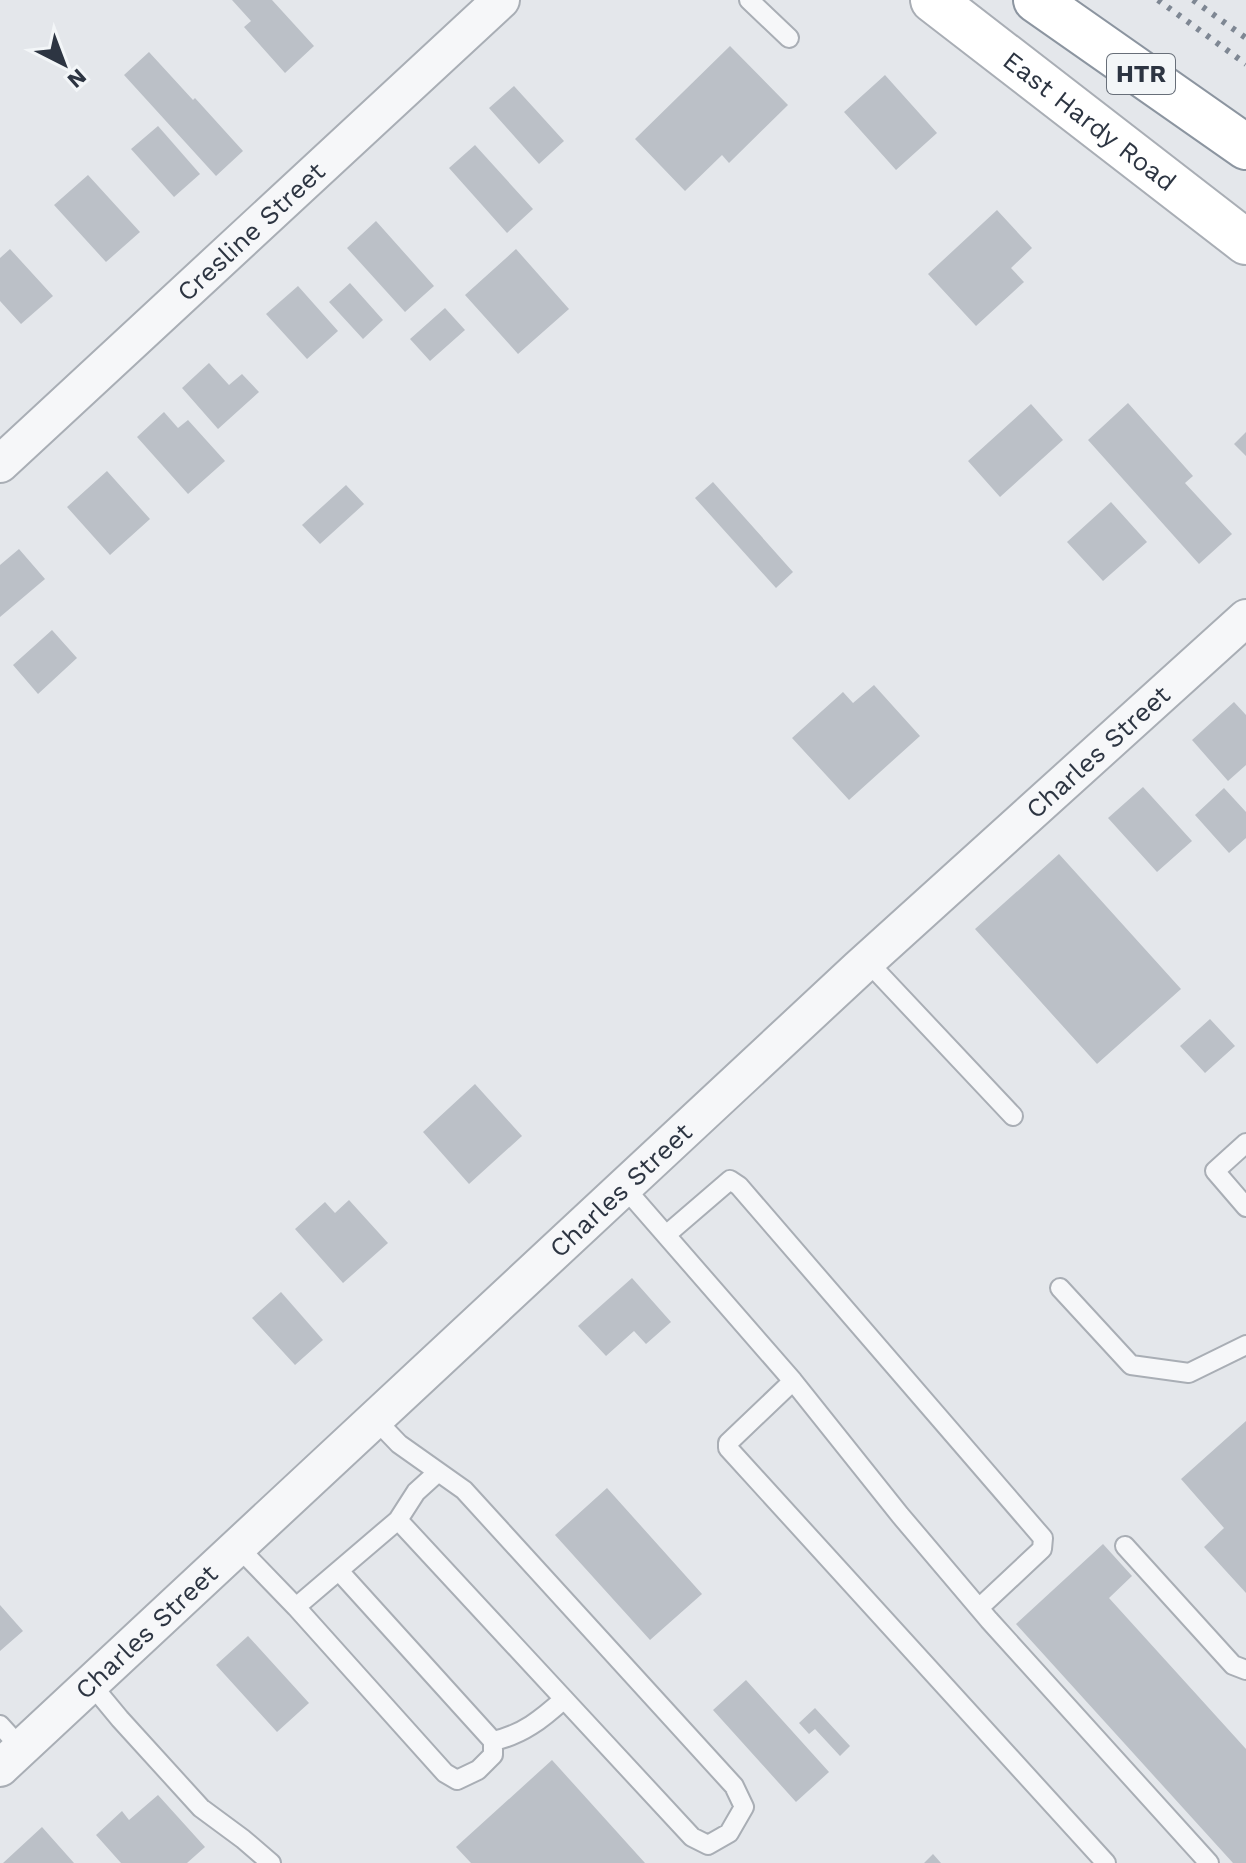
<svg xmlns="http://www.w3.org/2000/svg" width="1246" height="1863" font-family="'Work Sans',sans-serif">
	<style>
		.building { fill: #bbc0c7 }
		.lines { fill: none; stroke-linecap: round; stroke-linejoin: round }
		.lane-casing { stroke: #a9aeb5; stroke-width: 22 }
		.street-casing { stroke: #a9aeb5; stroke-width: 40 }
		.secondary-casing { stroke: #a9aeb5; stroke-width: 48 }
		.highway-casing { stroke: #8c95a0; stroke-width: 48 }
		.lane { stroke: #f6f7f9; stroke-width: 18 }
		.street { stroke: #f6f7f9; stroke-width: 36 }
		.secondary { stroke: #fff; stroke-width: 44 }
		.highway { stroke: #fff; stroke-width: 44 }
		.rail { stroke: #7e8793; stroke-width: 6; stroke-dasharray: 4 8; stroke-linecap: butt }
		.labels { text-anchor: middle; stroke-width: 8; stroke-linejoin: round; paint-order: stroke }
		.shield { fill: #f3f6f8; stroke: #686f79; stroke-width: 2 }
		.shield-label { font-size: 24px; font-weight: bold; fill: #2d3542 }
		.street-label { font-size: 26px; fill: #2d3542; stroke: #f3f6f8 }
	</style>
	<rect width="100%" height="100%" fill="#e4e7eb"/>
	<!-- building -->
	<path class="building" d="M232,0h40l42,46 -29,27 -41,-46 7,-6z
		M730,46l58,59 -59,58 -7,-8 -37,36 -50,-52z
		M149,52l44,48 2,-2 48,53 -27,25 -92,-101z
		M885,75l52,58 -41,37 -52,-58z
		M514,86l50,55 -25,23 -50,-56z
		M158,126l42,48 -26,23 -43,-48z
		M475,145l58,64 -26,24 -58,-65z
		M88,175l52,57 -34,30 -52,-57z
		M997,210l35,38 -21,20 13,14 -48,44 -48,-52z
		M376,221l58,65 -29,26 -58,-64z
		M10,249l43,47 -32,28 -21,-23v-43z
		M516,249l53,60 -51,45 -53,-59z
		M350,283l33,37 -20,19 -34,-37z
		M298,286l40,45 -31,28 -41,-45z
		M445,308l20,22 -35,31 -20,-22z
		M209,363l20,22 13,-11 17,18 -41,37 -36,-41z
		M1128,403l65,73 -8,7 47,51 -33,30 -111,-124z
		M1031,404l32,36 -63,57 -32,-36z
		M164,412l14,16 10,-8 37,41 -37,33 -51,-57z
		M1246,432v24l-12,-12z
		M107,471l43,48 -40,36 -43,-48z
		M713,482l80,90 -17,16 -81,-90z
		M346,485l18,19 -44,40 -18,-19z
		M1111,502l36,40 -44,39 -36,-39z
		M19,549l26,30 -45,38v-52z
		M52,630l25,28 -39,36 -25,-29z
		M874,685l46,51 -71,64 -57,-62 51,-46 10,11z
		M1234,702l12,13v50l-18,16 -36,-41z
		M1143,787l49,54 -35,31 -49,-54z
		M1224,788l22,24v26l-17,15 -34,-38z
		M1059,854l122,135 -84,75 -122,-135z
		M1210,1019l25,27 -30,27 -25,-27z
		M475,1084l47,52 -53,48 -46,-52z
		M349,1200l39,43 -45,40 -48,-54 30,-27 10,11z
		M632,1278l39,44 -25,22 -12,-13 -28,25 -28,-30z
		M281,1292l42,48 -28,25 -43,-47z
		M1246,1421v172l-42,-46 20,-19 -43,-49z
		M607,1488l95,106 -52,46 -95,-105z
		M1103,1544l29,32 -23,22 137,151v114h-13l-217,-239z
		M0,1605l23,26 -23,20z
		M248,1636l61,67 -32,29 -61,-67z
		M746,1680l83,92 -33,30 -83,-92z
		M815,1708l35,38 -10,10 -25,-27 -6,5 -10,-11z
		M552,1760l93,103h-174l-15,-16z
		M158,1795l47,52 -18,16h-66l-25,-28 26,-24 7,9z
		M42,1827l32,36h-71z
		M933,1854l8,9h-17z"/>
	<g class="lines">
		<!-- lane casing -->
		<g class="lane-casing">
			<path id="lane" d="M749,0l40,38
				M867,961l146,155
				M1246,1143l-31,28 31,36
				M624,1187l169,194 107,134 89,105 220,243
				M666,1235l64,-55 9,6 304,352 -1,11 -63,59
				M1060,1288l71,77 58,8 57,-28
				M793,1381l-65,62v5l378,415
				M375,1419l24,25 65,46 270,296 10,21 -15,26 -21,12 -16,-8 -294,-317
				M1125,1546l108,119 13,5
				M238,1547l58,60 149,166 12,7 21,-10 15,-15v-14l-154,-170
				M296,1607l102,-87 18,-28 22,-20
				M91,1684l29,35 81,89 42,31 28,24
				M0,1725l21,23
				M493,1741c29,-6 49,-22 71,-42"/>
		</g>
		<!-- street casing -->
		<g class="street-casing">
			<g id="street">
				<path id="s1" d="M0,464l501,-464"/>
				<path id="s2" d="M0,1768l858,-799 388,-351"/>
			</g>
		</g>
		<!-- secondary casing -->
		<g class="secondary-casing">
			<g id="secondary">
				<path id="s3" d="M933,0l313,242"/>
			</g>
		</g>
		<!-- highway casing -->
		<g class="highway-casing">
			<path id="highway" d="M1036,0l210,147"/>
		</g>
		<!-- lane -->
		<use href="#lane" class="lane"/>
		<!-- street -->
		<use href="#street" class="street"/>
		<!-- secondary -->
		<use href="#secondary" class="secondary"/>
		<!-- highway -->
		<use href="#highway" class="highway"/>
		<!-- rail -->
		<path class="rail" d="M1158,0l88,64
			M1193,0l53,38"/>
	</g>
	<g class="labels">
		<!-- shield labels -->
		<rect class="shield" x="1107" y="54" width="68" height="40" rx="6"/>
		<g class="shield-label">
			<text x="1141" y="82">HTR</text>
		</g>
		<!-- street labels -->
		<g class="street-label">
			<text dy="9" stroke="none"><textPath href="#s3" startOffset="198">East Hardy Road</textPath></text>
			<text dy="9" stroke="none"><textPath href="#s1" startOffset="342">Cresline Street</textPath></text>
			<text dy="9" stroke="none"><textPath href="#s2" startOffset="1496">Charles Street</textPath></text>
			<text dy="9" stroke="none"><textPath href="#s2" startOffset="848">Charles Street</textPath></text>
			<text dy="9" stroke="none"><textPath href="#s2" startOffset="200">Charles Street</textPath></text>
		</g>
	</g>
	<!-- north arrow -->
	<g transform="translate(64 64) rotate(138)" stroke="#f3f6f8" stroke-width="6" paint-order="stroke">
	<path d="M0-6L14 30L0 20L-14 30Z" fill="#2d3542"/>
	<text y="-12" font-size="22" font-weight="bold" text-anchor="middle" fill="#2d3542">N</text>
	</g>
</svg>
